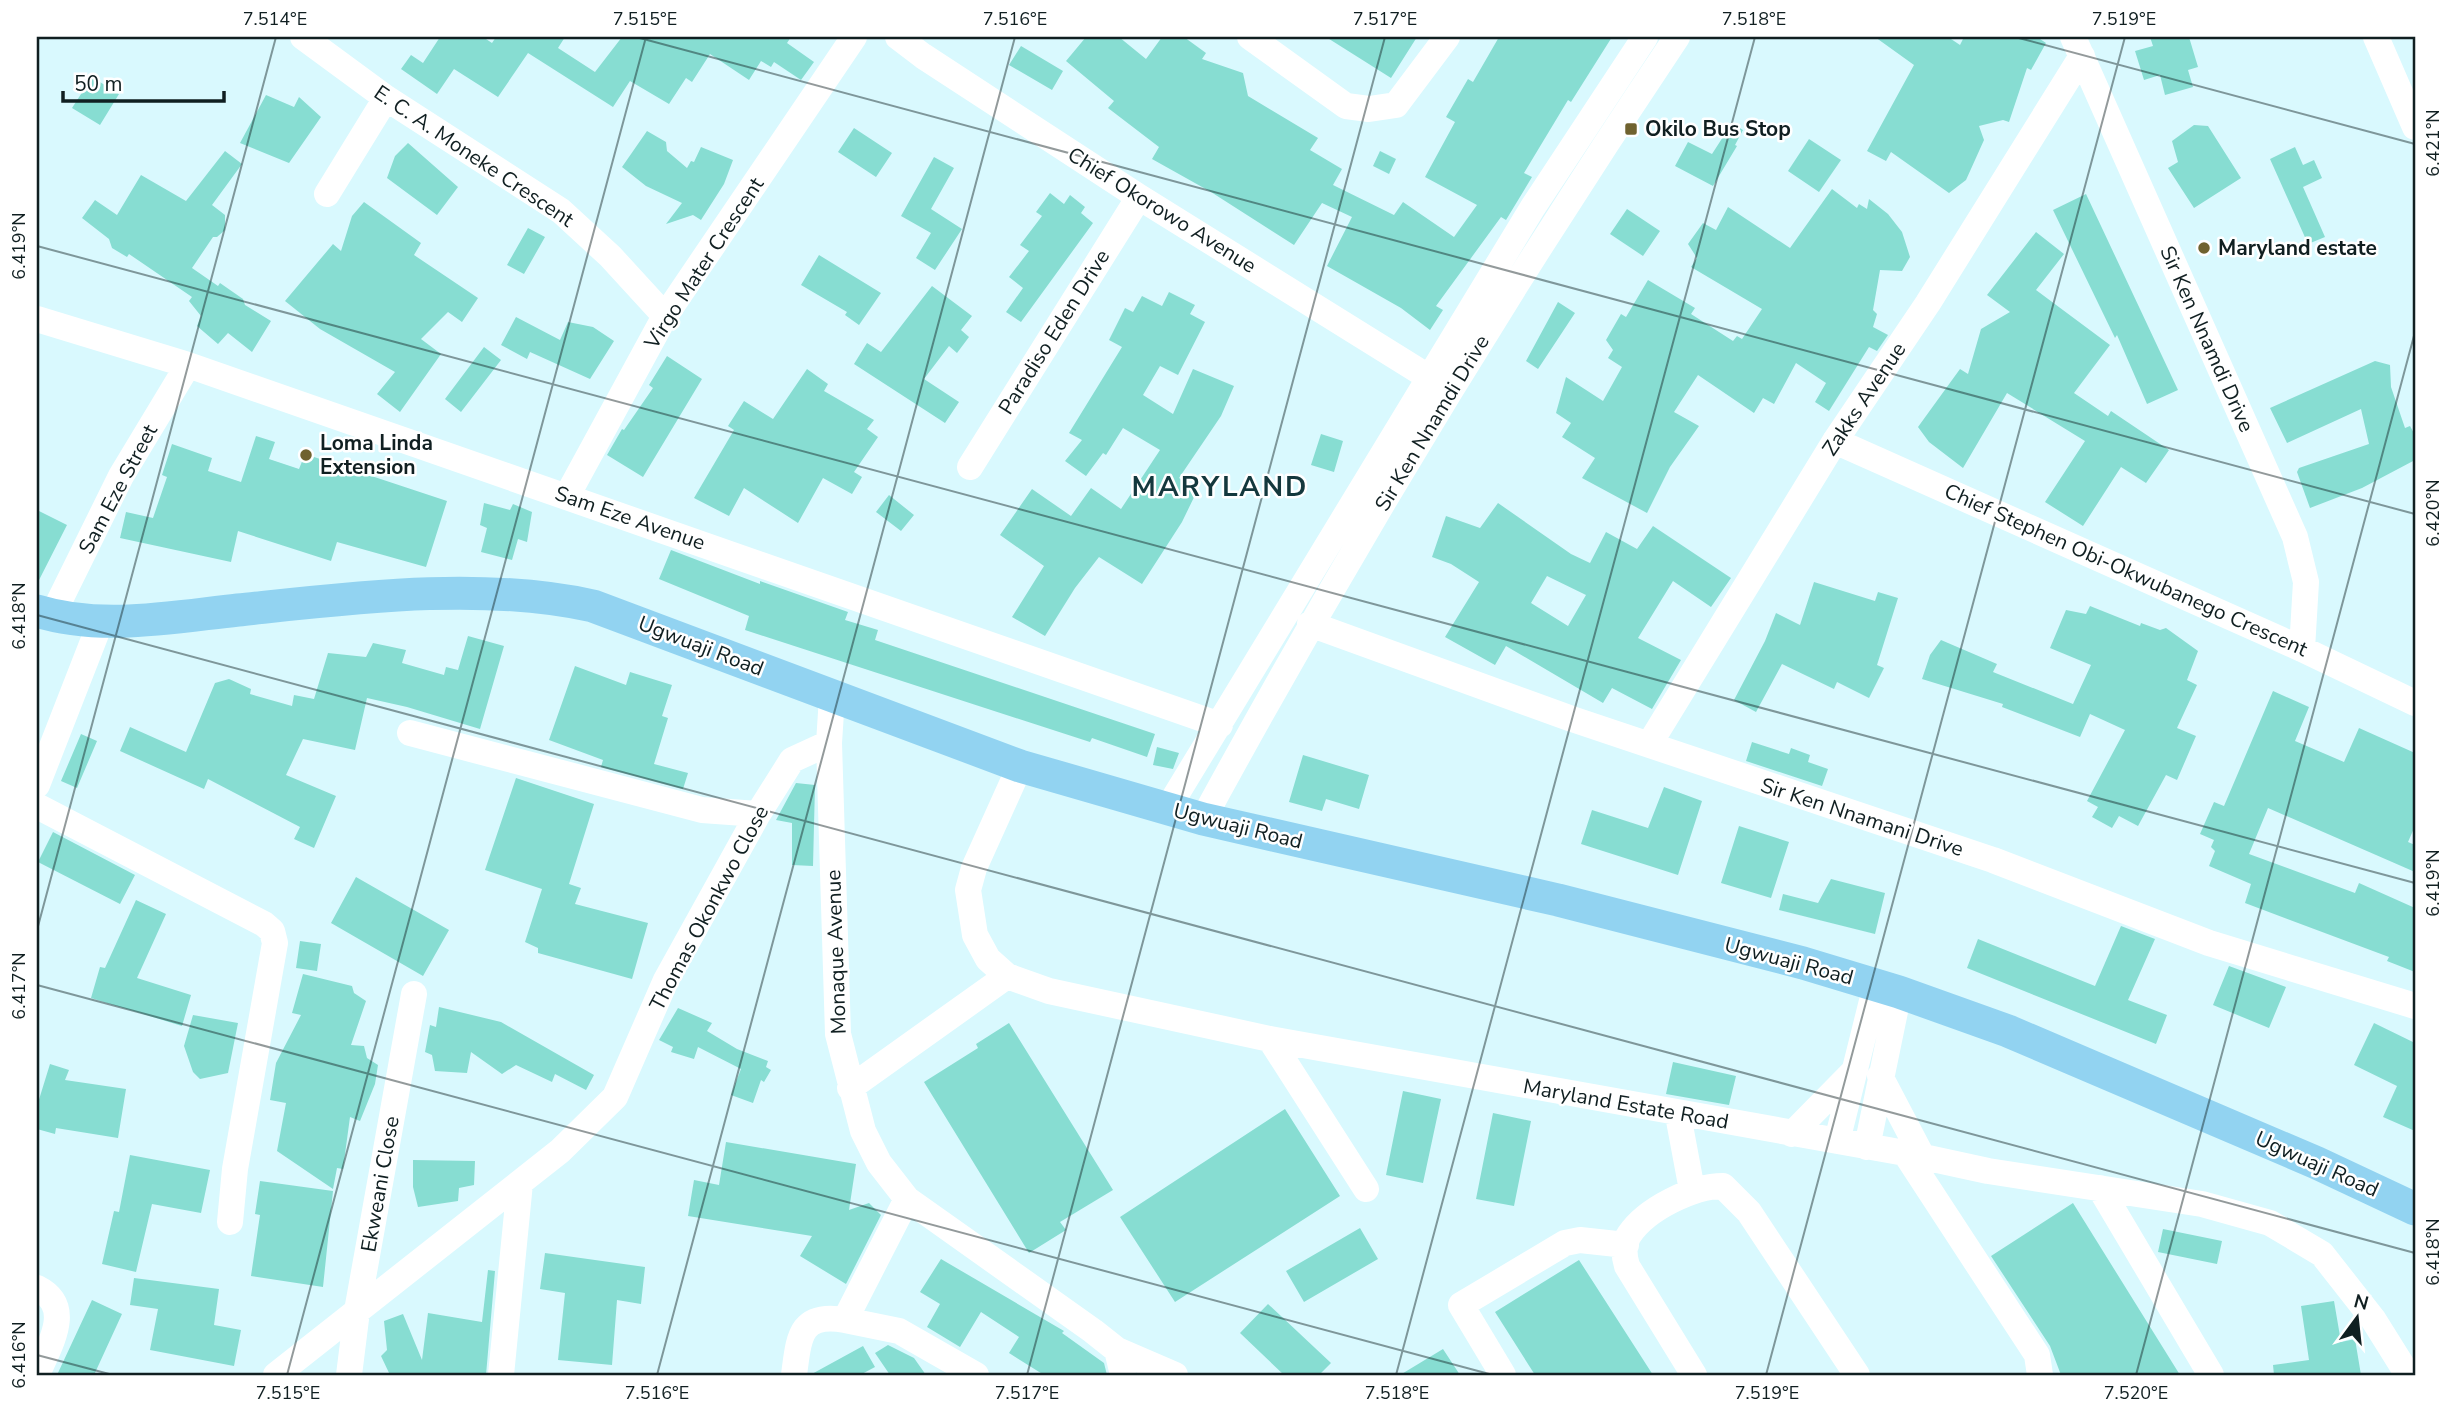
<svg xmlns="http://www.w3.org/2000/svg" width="2452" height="1412" font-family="'Nunito Sans',sans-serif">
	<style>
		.building { fill: #87ddd2; fill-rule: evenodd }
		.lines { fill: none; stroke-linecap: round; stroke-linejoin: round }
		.minor { stroke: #fff; stroke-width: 26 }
		.major { stroke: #92d3f1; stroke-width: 33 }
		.ticks { fill: none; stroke: #101f21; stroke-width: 2; stroke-opacity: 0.45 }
		.poi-dot { fill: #6f622f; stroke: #fff; stroke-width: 2.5 }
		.labels { text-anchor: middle; stroke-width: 5; stroke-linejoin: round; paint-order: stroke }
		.poi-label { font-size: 21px; font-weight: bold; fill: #101f21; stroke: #fff; text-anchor: start }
		.street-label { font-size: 21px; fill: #101f21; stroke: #fff }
		.district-label { font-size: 28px; font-weight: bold; letter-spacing: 2px; fill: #14383d; stroke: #fff }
		.neatline { fill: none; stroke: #101f21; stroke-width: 2.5 }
		.ticks-label { font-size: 18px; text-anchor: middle; fill: #101f21 }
	</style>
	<rect width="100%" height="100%" fill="#d9f9fe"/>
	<!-- building -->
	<path class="building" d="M440,37h43l9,6 4,-6h69l-7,11 37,24 27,-35h169l-4,6 27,19 -13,18 -27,-18 -3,5 -10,-6 -12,19 -39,-26 -18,28 -6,-4 -17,26 -39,-23 -17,26 -85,-54 -30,44 -44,-28 -17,25 -36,-25 10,-14 12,8z
		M1086,37h33l27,22 16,-22h22l22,16 -4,6 41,14 5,23 70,42 -8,12 32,19 -9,16 61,30 9,-13 51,35 23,-32 -52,-28 30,-55 -9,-5 22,-38 5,3 26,-45h113l-41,65 -3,-2 -44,73 8,4 -26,43 -5,-3 -65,89 7,4 -13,20 -29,-22 -74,-42 25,-49 -30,-14 -28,42 -83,-53 -59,-33 7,-12 -51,-39 6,-7 -48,-40z
		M1326,37h91l-26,41z
		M1875,37h73l12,8 4,-8h73l9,6 -15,27 -4,-2 -18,54 -6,-2 -24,6 5,14 -18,40 -17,13 -58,-41 -5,9 -19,-10 47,-86z
		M2150,37h39l9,30 -10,3 5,17 -28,8 -5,-20 -16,5 -9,-29 18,-5z
		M1021,46l42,25 -11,19 -43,-25z
		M92,77l27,17 -19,31 -28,-17z
		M266,95l28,12 5,-10 22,20 -32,46 -49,-20z
		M1732,123l11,7 -8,15 2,1 -24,40 -38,-20 13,-24 24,12z
		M2194,125l14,1 33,52 -47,30 -26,-40 10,-6 -6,-21z
		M854,128l38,25 -16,24 -38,-25z
		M647,131l19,11 1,9 20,17 4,-7 3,1 7,-15 32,13 -9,24 -23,36 -8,-5 -27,9 16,-21 -36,-17 -24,-19z
		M1809,139l32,21 -22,32 -31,-21z
		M408,143l50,44 -21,28 -50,-37 8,-22z
		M2295,147l8,18 11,-5 8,18 -19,9 22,50 -17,7 -38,-85z
		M225,151l17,13 -30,41 13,10v15l-8,7h-4l-21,31 26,18 2,-3 23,16 2,6 26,16 -19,31 -24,-19 -10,11 -21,-18 4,-10 -12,-15 3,-4 -63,-43 -2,3 -15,-9 -3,-9 -27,-21 13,-18 22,15 24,-40 45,26z
		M1380,151l16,8 -7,15 -16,-8z
		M934,157l20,11 -23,41 31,20 -27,41 -19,-12 15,-25 -30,-17z
		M1832,189l25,19 2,-4 8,5 2,-10 19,15 14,18 8,25 -8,14 -22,-1 -7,40 4,4 -4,13 15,8 -11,16 -8,-4 -40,64 -14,-9 11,-19 -30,-20 -22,41 -11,-6 -9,15 -56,-38 -24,37 25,14 -29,41 -23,46 -65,-35 13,-20 -33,-21 9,-14 -15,-10 10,-36 37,24 19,-34 -14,-9 5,-8 -7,-10 15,-26 5,3 22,-37 47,28 -4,6 42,27 4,-5 5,3 20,-30 -71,-42 6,-9 -9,-14 15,-21 13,7 12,-23 62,41z
		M1050,193l14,11 6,-9 15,12 -4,6 12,10 -72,99 -15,-10 17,-24 -14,-11 20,-26 -9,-6 22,-29 -6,-4z
		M2086,194l92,196 -31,14 -30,-69 -2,3 -62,-128z
		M364,202l57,41 -7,12 64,43 -16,24 -14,-10 -27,27 20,15 -41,58 -23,-18 18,-22 -75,-43 -35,-28 48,-57 8,7 11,-35z
		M1627,209l33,22 -17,25 -33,-22z
		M528,228l17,9 -21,37 -17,-9z
		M2036,232l28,22 -28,36 74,55 -36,48 34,23 3,-5 58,39 -23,33 -25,-16 -38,59 -38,-24 40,-61 -78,-48 -44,75 -34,-26 -11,-15 42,-58 8,5 13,-45 29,-17 -23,-17z
		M819,255l62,38 -22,32 -14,-10 2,-3 -46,-27z
		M932,286l40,30 -11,14 8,7 -12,16 -8,-7 -25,33 35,23 -14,21 -91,-59 13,-21 14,9z
		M1169,292l26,13 -5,9 15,8 -27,53 -18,-9 -17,29 30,19 20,-45 41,17 -13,30 -42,62 19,11 -16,33 -40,62 -43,-27 -24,31 -30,48 -33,-19 32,-51 -44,-31 32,-46 39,27 20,-28 30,21 39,-59 -37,-22 -17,27 -3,-2 -17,23 -21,-15 17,-21 -13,-7 53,-86 -13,-7 16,-32 8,4 9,-16 20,10z
		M1558,302l17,11 -37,56 -12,-8z
		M516,317l44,23 8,-18 25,5 21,14 -24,38 -60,-27 -3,7 -26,-14z
		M484,347l17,13 -40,52 -16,-13z
		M667,356l35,23 -59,98 -36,-22 15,-26 2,1 29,-42 -4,-3z
		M2375,361l15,4 1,22 14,41 5,-2 5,9v25l-53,28 -52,20 -13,-36 2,-4 70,-24 -8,-35 -74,34 -17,-35z
		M807,369l21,15 -4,7 50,29 -7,9 11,8 -24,35 8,5 -10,17 -29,-16 -25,45 -54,-35 -15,28 -35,-18 40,-68 -6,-4 16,-25 29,18z
		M1321,434l22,7 -9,31 -23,-7z
		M256,436l19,6 -6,17 30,10 6,-15 142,47 -21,66 -89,-25 -6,19 -93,-30 -7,31 -111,-24 6,-26 27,6 14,-41 -5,-2 10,-31 40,14 -4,13 33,11z
		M889,495l25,20 -13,16 -25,-19z
		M484,503l26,7 3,-6 19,8 -5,30 -9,-3 -6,21 -31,-8 6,-24 -7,-3z
		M1498,503l73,51 19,9 16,-31 31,17 16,-23 78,52 -20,29 -38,-26 -35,57 43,22 -29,49 -40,-21 -9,15 -97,-57 -11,19 -50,-28 34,-55 -28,-18 -19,-7 14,-41 34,12zM1547,576l39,19 -18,31 -37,-23z
		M37,510l30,15 -30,59z
		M671,550l89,34v-3l88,31 -3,8 33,10 -3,10 280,94 -8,23 -55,-19 -2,4 -345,-112 4,-14 -90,-37z
		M1814,582l61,19 3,-9 20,6 -21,67 7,3 -15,30 -32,-16 -3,7 -52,-25 -26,48 -22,-12 31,-59 11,-28 24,12z
		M2090,606l50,20 1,-3 19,7 6,-2 32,23 -11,29 10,5 -20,43 19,8 -19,44 -11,-5 -28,51 -19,-10 -7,12 -20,-11 6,-10 -11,-6 38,-71 -35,-16 -10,23 -78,-30 1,-3 -81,-25 8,-24 11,-15 56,24 -4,8 80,32 18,-39 -41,-17 16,-38 20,4z
		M468,636l36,10 -24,83 -73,-22 -40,-9 -12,52 -52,-11 -17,36 50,21 -22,52 -20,-9 6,-12 -92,-48 -4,10 -84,-38 10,-24 56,25 29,-69 14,-4 22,10 -1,5 42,12 2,-11 20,4 14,-46 38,4 7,-14 33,7 -4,13 42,12 2,-8 12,3z
		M575,666l51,19 4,-13 42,13 -10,31 6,2 -14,46 34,9 -5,16 -82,-22 2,-7 -54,-20z
		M2273,691l36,16 -14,34 49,21 15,-34 56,25v73l-7,16 7,3v27l-147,-64 -19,46 106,39 4,-10 56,25v64l-28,-11 2,-4 -144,-54 6,-19 -42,-18 6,-15 -4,-4 3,-7 -14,-6 14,-32 10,4z
		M81,734l16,7 -20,47 -16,-7z
		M1752,742l37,12 2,-6 19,7 -2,7 20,7 -6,17 -76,-25z
		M1157,747l22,6 -6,16 -20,-4z
		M1303,755l66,20 -10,34 -33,-10 -4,12 -33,-9z
		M516,778l78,26 -25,80 12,4 -6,16 73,19 -16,56 -94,-26v-5l-13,-6 17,-53 -57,-19z
		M796,783l19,2 -2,81 -21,-1v-42l-16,-3z
		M1664,787l38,14 -24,74 -97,-31 11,-34 56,18z
		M1739,826l50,16 -18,56 -50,-15z
		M53,832l82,43 -15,29 -82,-42z
		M356,877l93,53 -26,46 -92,-53z
		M1831,879l54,14 -10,41 -96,-24 4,-16 35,9z
		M136,900l30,14 -29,64 54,17 -9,31 -91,-28 9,-31 5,1z
		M2121,926l34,13 -27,61 39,15 -11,29 -189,-76 11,-29 117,47z
		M300,941l21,3 -4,27 -21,-3z
		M2229,966l57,21 -17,41 -56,-23z
		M303,974l49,12 2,7 12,8 -15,44 13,1 3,12 11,7 -3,19 -15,37 -10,-4 -7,52 -6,-1 -4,21 -56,-38 9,-48 -16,-3 6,-37 25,-48 -9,-2z
		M439,1007l62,15 93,53 -8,15 -31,-16 -3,8 -36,-17 -14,9 -31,-22 -4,21 -32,-2 -3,-16 -7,-3 5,-27 6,2z
		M678,1008l34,15 -5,8 30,18 31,12 -2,6 5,3 -7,12 -3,-2 -8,23 -22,-8 10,-26 -43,-22 -4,12 -23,-7 2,-5 -14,-7z
		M193,1015l45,8 -10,50 -28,6 -7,-7 -9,-26z
		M1009,1023l104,167 -53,32 6,8 -37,23 -105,-171 54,-34 -2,-4z
		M2374,1023l41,20v88l-32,-14 14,-31 -43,-21z
		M1673,1062l63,14 -7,29 -63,-11z
		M50,1064l19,6 -4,10 61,9 -8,49 -62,-10 -1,6 -18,-5v-23z
		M1403,1091l38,8 -18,84 -37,-8z
		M1285,1109l55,87 -165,106 -55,-85z
		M1493,1113l38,8 -17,85 -38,-7z
		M726,1142l130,22 -7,46 20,-7 12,12 -35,69 -46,-28 12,-20 -124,-20 6,-36 25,5z
		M130,1155l80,15 -9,43 -49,-9 -16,68 -34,-8 12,-53 5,1z
		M413,1160l62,1 -1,24 -15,3 -1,13 -40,6 -5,-20z
		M260,1181l73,10 -10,96 -72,-11 9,-61 -5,-1z
		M2073,1203l107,172h-119l-11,-29 -59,-90z
		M1360,1228l18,31 -74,43 -18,-31z
		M2163,1229l59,12 -5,23 -59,-12z
		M545,1253l100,14 -4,37 -24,-4 -5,65 -54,-5 7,-67 -25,-4z
		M941,1259l123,72 -2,2 42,30 3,12h-63l-35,-22 10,-16 -38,-25 -21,35 -33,-20 13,-23 -20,-12z
		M1579,1260l74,115h-118l-40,-63z
		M488,1270l7,1 -9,104h-96l-9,-19 6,-6 -3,-29 19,-7 19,46 6,-47 54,9z
		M134,1278l85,11 -5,36 27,5 -7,36 -84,-16 8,-41 -28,-4z
		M92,1300l30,14 -28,61h-37z
		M2334,1301l7,41 14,-3 6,36h-87l-1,-10 36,-5 -8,-54z
		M1268,1304l63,59 -12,12h-35l-44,-42z
		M888,1345l26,13 12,17h-36l-15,-22z
		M863,1346l12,21 -15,8h-50z
		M1443,1349l17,26h-60z"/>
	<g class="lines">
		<!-- minor -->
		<path class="minor" d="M303,37l83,61 175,113 49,45 55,60
			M898,37l25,19 216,141 291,181
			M1250,37l96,69 23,3 27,-4 51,-68
			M2073,37l222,500 11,45 -4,67
			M2376,37l39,90
			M327,194l59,-96
			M37,319l151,46 1032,360
			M1835,441l467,208 113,54
			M970,467l169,-270
			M567,496l98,-180 189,-279
			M52,616l69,-140 67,-111
			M1310,624l262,95 421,141 216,83 206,63
			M832,697l-3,46 9,291 25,97 16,32 28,36 186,132 24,19 6,25
			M410,733l292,77 56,4
			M1650,743l185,-302 93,-138 154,-247
			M1020,766l-46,102 -6,22 7,45 13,24 19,17 42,15 221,48 635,114 83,18 214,33 68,19 52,31 51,65 35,56
			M37,785l64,-164
			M37,806l227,118 8,7 3,12 -40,226 -5,53
			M1168,808l365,-601 112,-170
			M1203,819c146,-268 304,-529 474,-782
			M1270,1039l96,150
			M1880,1076l43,82
			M850,1088l157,-112
			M1678,1115l14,75
			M1792,1134l62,-63
			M1837,1141l39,-156
			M1867,1147l32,-155
			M1905,1153l132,202 3,20
			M2100,1188l111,187
			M37,1288c38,19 12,57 0,87
			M845,1320l54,11 77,44
			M1117,1350l58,25
			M276,1375l284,-224 55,-54 51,-117 92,-166 34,-54 37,-17
			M349,1375l8,-64 57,-317
			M501,1375l19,-192
			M794,1375c5,-37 5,-63 51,-55l62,-121
			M1503,1375l-42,-70 104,-62 15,-3 46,5
			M1694,1375l-67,-109c-3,-10 -4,-22 2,-31 17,-26 64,-49 94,-49l26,26 108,163"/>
		<!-- major -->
		<path class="major" d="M37,611c64,20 136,6 201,-1 113,-12 243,-29 355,-4l427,160 183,53 355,81 245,63 96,29 109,39 309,132 98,46"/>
	</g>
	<!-- ticks -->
	<path class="ticks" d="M636,37l1779,477M2015,37l400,107M37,246l2378,637M37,615l2378,638M37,930l239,-893M37,985l1456,390M37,1355l76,20M287,1375l359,-1338M657,1375l358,-1338M1027,1375l358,-1338M1396,1375l359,-1338M1766,1375l359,-1338M2136,1375l279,-1043"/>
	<!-- markers -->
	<g class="poi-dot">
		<rect x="1624" y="122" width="14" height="14" rx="3.5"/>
		<circle cx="2204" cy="248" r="7"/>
		<circle cx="306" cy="455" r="7"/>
	</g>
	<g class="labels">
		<!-- poi labels -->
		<g class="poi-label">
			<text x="1645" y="136">Okilo Bus Stop</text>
			<text x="2218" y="255">Maryland estate</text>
			<text x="320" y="450">Loma Linda<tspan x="320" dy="24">Extension</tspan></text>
		</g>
		<!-- street labels -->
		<g class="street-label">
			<text transform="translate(474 156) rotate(34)" y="7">E. C. A. Moneke Crescent</text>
			<text transform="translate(1162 210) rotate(32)" y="7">Chief Okorowo Avenue</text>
			<text transform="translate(704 263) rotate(-57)" y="7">Virgo Mater Crescent</text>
			<text transform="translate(1054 332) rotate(-58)" y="7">Paradiso Eden Drive</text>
			<text transform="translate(2207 339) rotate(66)" y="7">Sir Ken Nnamdi Drive</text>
			<text transform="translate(1864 399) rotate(-56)" y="7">Zakks Avenue</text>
			<text transform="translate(1432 423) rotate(-59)" y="7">Sir Ken Nnamdi Drive</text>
			<text transform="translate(118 489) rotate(-62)" y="7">Sam Eze Street</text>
			<text transform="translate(630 518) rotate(19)" y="7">Sam Eze Avenue</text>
			<text transform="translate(2126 570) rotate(24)" y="7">Chief Stephen Obi-Okwubanego Crescent</text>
			<text transform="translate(701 646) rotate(21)" y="7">Ugwuaji Road</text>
			<text transform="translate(1862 817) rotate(18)" y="7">Sir Ken Nnamani Drive</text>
			<text transform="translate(1238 826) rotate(14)" y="7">Ugwuaji Road</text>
			<text transform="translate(709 908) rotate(-62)" y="7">Thomas Okonkwo Close</text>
			<text transform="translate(836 952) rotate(-92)" y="7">Monaque Avenue</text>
			<text transform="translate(1789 961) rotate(15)" y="7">Ugwuaji Road</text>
			<text transform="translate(1626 1104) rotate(10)" y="7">Maryland Estate Road</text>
			<text transform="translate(2317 1164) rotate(24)" y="7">Ugwuaji Road</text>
			<text transform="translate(380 1184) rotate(-80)" y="7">Ekweani Close</text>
		</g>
		<!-- district labels -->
		<g class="district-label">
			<text x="1220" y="496">MARYLAND</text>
		</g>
	</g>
	<!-- border -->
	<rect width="2452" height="1412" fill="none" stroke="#ffffff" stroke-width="77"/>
	<!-- north arrow -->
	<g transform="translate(2357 1318) rotate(15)" stroke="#ffffff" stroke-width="5" paint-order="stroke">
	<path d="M0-5L12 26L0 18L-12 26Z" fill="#101f21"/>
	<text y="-10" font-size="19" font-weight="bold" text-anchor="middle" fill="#101f21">N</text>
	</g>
	<!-- scale -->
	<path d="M63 91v10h161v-10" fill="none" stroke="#101f21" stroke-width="3.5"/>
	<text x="74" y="91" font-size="21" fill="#101f21" stroke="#ffffff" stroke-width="5" paint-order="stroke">50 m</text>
	<rect x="38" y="38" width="2376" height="1336" class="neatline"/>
	<g class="ticks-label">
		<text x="275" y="25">7.514°E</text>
		<text x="645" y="25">7.515°E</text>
		<text x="1015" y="25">7.516°E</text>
		<text x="1385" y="25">7.517°E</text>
		<text x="1754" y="25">7.518°E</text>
		<text x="2124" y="25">7.519°E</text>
		<text transform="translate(2433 143) rotate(-90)" y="6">6.421°N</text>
		<text transform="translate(19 246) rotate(-90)" y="6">6.419°N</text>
		<text transform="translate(2433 513) rotate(-90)" y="6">6.420°N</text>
		<text transform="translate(19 616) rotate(-90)" y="6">6.418°N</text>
		<text transform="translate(2433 883) rotate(-90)" y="6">6.419°N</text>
		<text transform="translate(19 986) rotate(-90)" y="6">6.417°N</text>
		<text transform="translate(2433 1252) rotate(-90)" y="6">6.418°N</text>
		<text transform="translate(19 1355) rotate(-90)" y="6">6.416°N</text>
		<text x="288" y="1399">7.515°E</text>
		<text x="657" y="1399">7.516°E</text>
		<text x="1027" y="1399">7.517°E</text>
		<text x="1397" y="1399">7.518°E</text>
		<text x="1767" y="1399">7.519°E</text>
		<text x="2136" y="1399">7.520°E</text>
	</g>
</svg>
